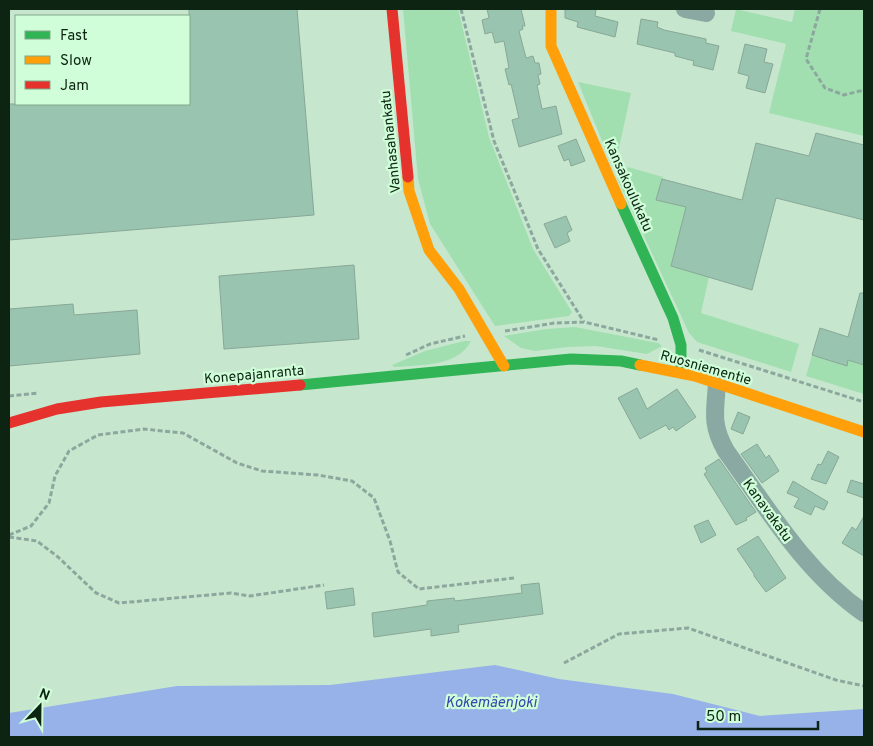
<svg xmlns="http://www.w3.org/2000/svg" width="873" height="746" font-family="Overpass,sans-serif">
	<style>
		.green { fill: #a2dfb0 }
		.water { fill: #96b2e8 }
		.building { fill: #99c4b0; stroke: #89a797 }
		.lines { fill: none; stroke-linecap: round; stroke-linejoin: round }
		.path { stroke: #8ca89e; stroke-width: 3; stroke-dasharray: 5 2.5; stroke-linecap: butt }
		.street { stroke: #89a9a2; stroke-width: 18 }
		.fast { stroke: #30b455; stroke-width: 11 }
		.slow { stroke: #ff9f0a; stroke-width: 11 }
		.jam { stroke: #e5322d; stroke-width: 11 }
		.labels { text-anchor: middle; stroke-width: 4.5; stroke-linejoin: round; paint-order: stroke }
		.street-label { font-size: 14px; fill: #0d2413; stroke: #cffed8 }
		.water-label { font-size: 15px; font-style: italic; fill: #3547ae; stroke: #cffed8 }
	</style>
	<rect width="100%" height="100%" fill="#c6e7cd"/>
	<!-- green -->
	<path class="green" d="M403,9h55l31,128 44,112 39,63 -3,4 -74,10 -65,-102 -12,-45z
		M736,9l56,13 3,-13h69v127l-95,-23 17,-69 -55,-13z
		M578,82l53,11 -14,64 -10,-4z
		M628,167l35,10 -7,23 30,7 -15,59 38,11 -8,36 98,31 -8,28 -94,-30 -8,-9 -72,-155z
		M575,327l83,16 4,3 -15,8 -51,-8 -28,1 -33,4 -14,-3 -17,-12 42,-7z
		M464,341h7c-13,26 -52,24 -77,26l-2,-2 33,-14z
		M812,355l34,11 2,-6 16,5v29l-58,-18z"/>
	<!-- water -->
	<path class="water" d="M495,665l64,14 114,15 87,22 104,-7v28h-855v-24l168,-27 153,-1z"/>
	<!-- building -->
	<path class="building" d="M189,9h108l17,206 -305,25v-136h180z
		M487,9h34l4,17h-3l1,3 -4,2 7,27 7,-2 2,7h4l2,11 -3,1 2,9 -3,1 5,24 14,-3 6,28 -43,13 -7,-27 7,-2 -8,-34 -2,1 -4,-16 4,-1 -5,-27 -9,2 -3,-11 -7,2 -3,-14 7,-2z
		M565,9h31l-1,7 23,6 -3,15 -38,-10 1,-5 -13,-4z
		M641,19l17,3 -1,5 7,3 42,9v4l13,3 -6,24 -20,-5 1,-4 -19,-5v-3l-38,-9z
		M745,44l22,5 -3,13 9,2 -8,29 -19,-5 3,-12 -11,-3z
		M816,133l48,12v75l-88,-22 -24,92 -81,-24 15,-59 -30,-7 6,-21 80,21 14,-57 53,13z
		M576,139l9,22 -14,5 -2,-7 -5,2 -6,-15z
		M566,216l6,14 -5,3 3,8 -15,7 -11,-24z
		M354,265l5,74 -135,10 -5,-73z
		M860,293h4v72l-16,-5 -1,6 -35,-11 8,-27 28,9z
		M73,304l1,11 63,-5 3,44 -131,12v-57z
		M637,388l10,21 30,-20 19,28 -20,14 -3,-4 -4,3 -3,-5 -26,14 -22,-41z
		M738,412l12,5 -7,17 -12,-5z
		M757,444l9,14 3,-3 10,16 -17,12 -21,-29z
		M828,451l11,6 -13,27 -15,-5 7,-15 3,1z
		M719,459l37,53 -10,6 1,2 -11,5 -32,-51 3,-2 -2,-4z
		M851,480l13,4v14l-17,-6z
		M793,481l35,21 -4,8 -9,-4 -4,9 -17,-8 5,-9 -12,-5z
		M864,516v40l-22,-13 10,-16 4,3z
		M708,520l8,15 -15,8 -7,-17z
		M758,536l28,42 -20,14 -12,-16v-2l-17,-25z
		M539,583l4,31 -85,11 1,7 -28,4v-7l-57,8 -2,-24 55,-8v-4l27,-3 1,3 67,-8 -1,-8z
		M353,588l2,17 -28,4 -2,-17z"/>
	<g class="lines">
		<!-- path -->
		<path class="path" d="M461,9l33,132 44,108 46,73
			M820,9l-14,50 19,29 19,7 20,-5
			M505,331l50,-8 29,-1 75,18
			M699,350l165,52
			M406,355l24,-11 35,-8
			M9,396l29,-3
			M9,535l22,-9 18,-23 6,-27 14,-25 29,-16 46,-6 39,4 54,30 25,8 56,4 34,6 22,17 16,43 8,31 21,17 95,-11
			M9,537l28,4 21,16 38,36 23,10 112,-10 19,3 74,-11
			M564,663l55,-29 69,-6 148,52 28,6"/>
		<!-- street -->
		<path class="street" d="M685,9l21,4
			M717,384c-2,28 -6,41 9,67 41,57 79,121 138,162"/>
		<!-- fast -->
		<path class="fast" d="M621,204l52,114 8,27v27
			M300,385l271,-26 50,2 19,4"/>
		<!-- slow -->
		<path class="slow" d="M551,9v37l70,158
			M408,177l1,14 20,59 30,39 45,77
			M640,365l55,11 169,56"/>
		<!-- jam -->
		<path class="jam" d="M392,9l16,168
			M9,423l48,-14 44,-7 199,-17"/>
	</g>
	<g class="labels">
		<!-- street labels -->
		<g class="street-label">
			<text transform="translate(390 142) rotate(-96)" y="5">Vanhasahankatu</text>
			<text transform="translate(629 185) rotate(66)" y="5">Kansakoulukatu</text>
			<text transform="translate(706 367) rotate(16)" y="5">Ruosniementie</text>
			<text transform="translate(254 374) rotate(-5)" y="5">Konepajanranta</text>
			<text transform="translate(768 510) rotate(54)" y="5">Kanavakatu</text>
		</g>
		<!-- water labels -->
		<g class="water-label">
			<text x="491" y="707">Kokemäenjoki</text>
		</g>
	</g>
	<!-- border -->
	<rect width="873" height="746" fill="none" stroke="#0d2413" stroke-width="20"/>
	<!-- legend -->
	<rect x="15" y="15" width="175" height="90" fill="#cffed8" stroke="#81a789"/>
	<rect x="25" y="31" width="25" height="8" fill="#30b455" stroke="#81a789"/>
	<text x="60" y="40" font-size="15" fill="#0d2413">Fast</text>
	<rect x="25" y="56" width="25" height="8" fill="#ff9f0a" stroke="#81a789"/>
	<text x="60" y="65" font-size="15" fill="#0d2413">Slow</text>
	<rect x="25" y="81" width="25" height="8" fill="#e5322d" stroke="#81a789"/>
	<text x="60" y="90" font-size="15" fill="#0d2413">Jam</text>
	<!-- north arrow -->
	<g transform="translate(40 706) rotate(22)" stroke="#cffed8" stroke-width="4" paint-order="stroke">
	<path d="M0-4L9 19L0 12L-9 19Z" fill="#0d2413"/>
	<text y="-8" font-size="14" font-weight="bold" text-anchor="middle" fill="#0d2413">N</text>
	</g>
	<!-- scale -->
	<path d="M698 721v8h120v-8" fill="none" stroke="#0d2413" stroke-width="2.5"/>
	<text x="706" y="721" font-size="15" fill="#0d2413" stroke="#cffed8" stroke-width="4" paint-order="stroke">50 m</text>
</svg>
